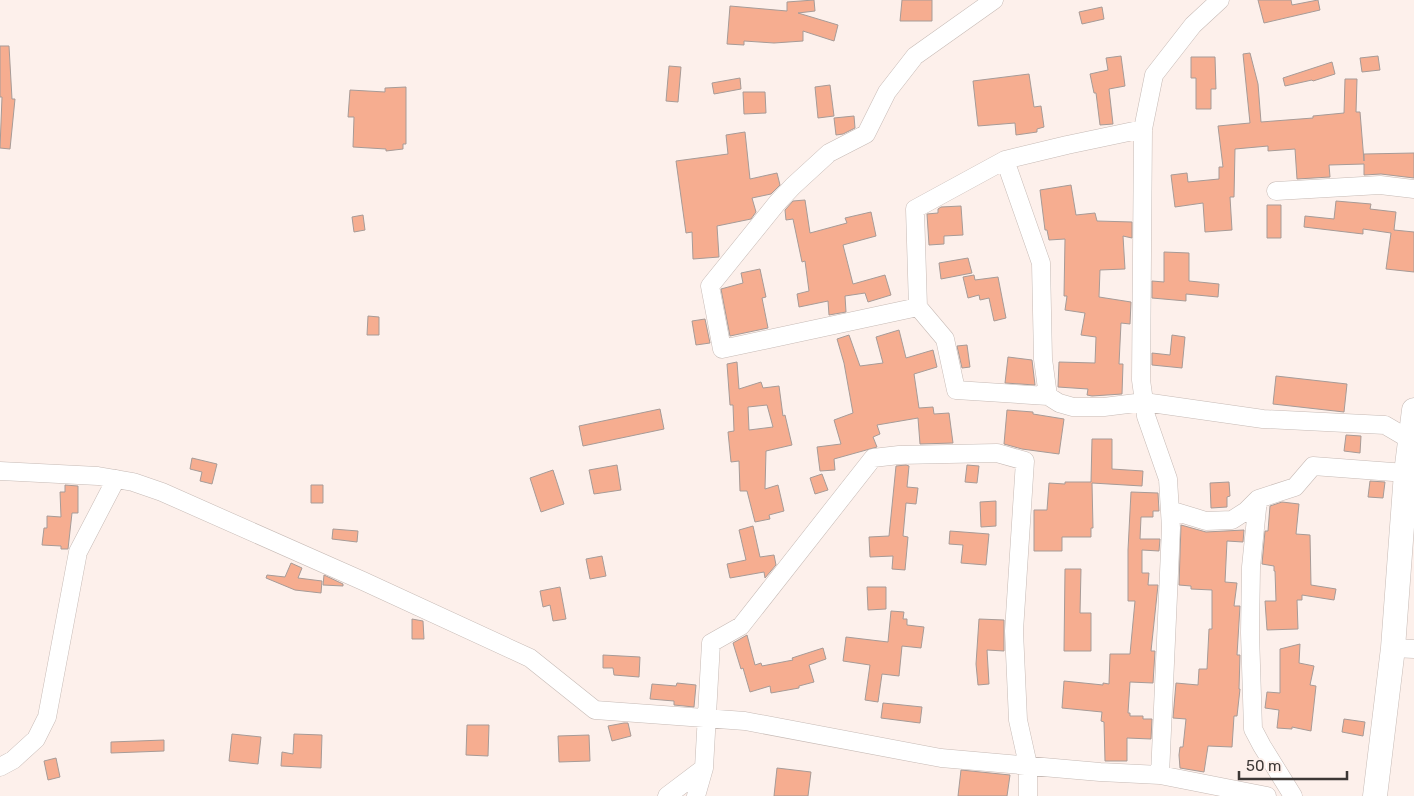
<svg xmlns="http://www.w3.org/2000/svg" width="1414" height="796" font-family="Rubik,sans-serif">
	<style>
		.building { fill: #f6ad90; stroke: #a79b97; fill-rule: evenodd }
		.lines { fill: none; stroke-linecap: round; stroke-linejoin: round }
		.street-casing { stroke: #c6bab5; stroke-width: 19 }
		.secondary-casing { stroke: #c6bab5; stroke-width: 25 }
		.street { stroke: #fff; stroke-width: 18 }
		.secondary { stroke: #fff; stroke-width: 24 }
	</style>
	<rect width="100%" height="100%" fill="#fdf0eb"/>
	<!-- building -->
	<path class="building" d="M814,0l1,11 -17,2 40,12 -4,16 -31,-10v10l-29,2 -30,-2v4l-17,-1 3,-38 57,5v-9z
		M902,0h30v21h-32z
		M1258,0h33l1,5 26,-5 2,10 -56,13z
		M1102,7l2,12 -22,5 -3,-12z
		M0,46h9l3,53h3l-5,50 -10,-1 2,-51h-2z
		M1250,53l8,31 3,38 52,-4v-2l31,-3 1,-34h12l-1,33h4l4,49v-7l50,-1v25l-33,-4 -17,1v-11l-35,1 1,12 -33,2 -2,-30 -27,2v-5l-33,3 -1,48h-4l2,33 -27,2 -2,-29 -28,4 -4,-32 16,-2 1,9 31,-3v-12h4l-5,-41 32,-3 -7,-69z
		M1121,56l4,30 -16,3 4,35 -13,1 -4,-32h-2l-4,-19 18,-4 -2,-12z
		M1378,56l2,14 -18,2 -2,-14z
		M1191,57h24l1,32h-5v20h-15v-31h-5z
		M1332,62l3,12 -22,7 -1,-1 -27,6 -2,-8z
		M669,66l12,1 -3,35 -12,-1z
		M1029,74l5,33 7,-1 3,21 -7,2v3l-21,3 -1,-12 -37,3 -5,-45z
		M740,78l1,11 -27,5 -2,-11z
		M830,85l4,31 -16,2 -3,-31z
		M406,87v57h-3v5l-17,2v-2l-33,-2 1,-30h-6l2,-27 35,2v-4z
		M743,92h22l1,21 -22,1z
		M854,116l1,12 -12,6 -7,1 -2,-17z
		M745,132l5,47 27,-6 3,12 -9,9 -19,4 4,14 -5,7 -34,7 2,31 -26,2 -1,-27 -6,1 -10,-72 52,-7 -2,-19z
		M1071,185l5,30 19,-2 2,8 35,1v16l-9,-2 2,33 -25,1 -1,27 32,5 -1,22 -9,-1 -2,41h4l-1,30 -30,2 -5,-1 1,-6 -30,-2 1,-25 36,1 1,-26 -15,-2 4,-22 -20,-3 2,-14h-3l1,-57 -16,1 -2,-10h-2l-5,-40z
		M805,200l5,33 37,-10 -2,-5 26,-6 5,24 -33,9 10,39 32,-9 6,20 -23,7 -3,-9 -20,3 1,16 -17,3 -1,-14 -29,6 -2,-13 12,-3 -4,-30 -3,1 -9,-43 -7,1 -1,-10 8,-9z
		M1336,201l35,3 -1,5 26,3 -2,18 20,2v40l-28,-3 5,-36 -28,-4v5l-59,-7 1,-11 29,3z
		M1267,205h14v33h-14z
		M961,206l2,29 -19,1v8l-15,1 -2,-31 11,-1v-4l3,-2z
		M363,215l2,15 -11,2 -2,-15z
		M1164,252l25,1v28l30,3 -1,13 -32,-3v7l-34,-3v-17l12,1z
		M968,258l4,15 -31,6 -2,-16z
		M760,269l6,28 -4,1 6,30 -38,8 -9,-47 22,-6 -2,-10z
		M974,275l1,5 23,-3 8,41 -12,3 -5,-23 -9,2 -1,-5 -11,3 -5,-21z
		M368,316l11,1v18h-12z
		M705,319l5,24 -14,2 -4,-24z
		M899,330l7,28 27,-8 4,17 -23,7 5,34 14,-1 1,7 15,-1 4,30 -33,1 -2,-26 -41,7 3,9 -7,3 4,10 -43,12 1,11 -15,1 -3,-24 24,-3 -7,-24 19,-7 -9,-50 -7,-24 12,-4 11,31 23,-3 -7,-26z
		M1172,335l13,2 -3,31 -30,-3v-12l18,2z
		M967,345l3,22 -8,1 -5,-22z
		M1008,357l24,3 3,25 -30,-2z
		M737,362l2,27 22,-7 2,6 16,-2 4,30 2,-1 7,30 -26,6 -1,38 13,-4 6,26 -15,4 1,4 -15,3 -8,-31h-7l-1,-30 -8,1 -3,-30 6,-1 -1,-26h-3l-3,-41zM767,405l6,22 -24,3 -1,-23z
		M1276,376l71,8 -3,28 -71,-8z
		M660,409l4,20 -81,17 -4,-20z
		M1007,410l26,2v2l31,5 -5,35 -37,-5 -18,-5z
		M1346,435l15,1 -1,17 -16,-2z
		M1092,439h20v30l31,2 -1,15 -50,-3 1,45h-2v9h-29v14h-28v-41h13l2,-27 16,1v-2h26z
		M192,458l25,6 -5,20 -12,-3 2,-9 -12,-3z
		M617,465l4,25 -27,4 -5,-24z
		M906,465l3,1 -2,21 11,1 -2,16 -10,-1 -3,33 5,1 -3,33 -13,-1 1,-13 -23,1 -1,-20 20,-1 7,-70z
		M967,465l12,1 -2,17 -12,-1z
		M553,470l11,34 -23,8 -11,-34z
		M822,474l6,16 -13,4 -5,-16z
		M1370,481l15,1 -2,16 -15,-1z
		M1229,482l1,14 -3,1v10l-16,1 -1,-25z
		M65,485l13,1v27h-6l-4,36h-7v-3l-19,-1 2,-17h3v-12l14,1 -1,-25h5z
		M311,485h12v18h-12z
		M1131,492l27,1 1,18h-6v6h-12l-1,22h20l-1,12 -17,-1v23h7l-1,12h10l-7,66h4l-2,32 -23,-1 -2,31h2v3h13v3h9l-1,20 -24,-1v23h-22l-1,-39 -3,-1 1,-9 -40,-4 2,-27 39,4v-2l6,1 1,-30h20l5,-53h-7v-51z
		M996,501v25l-15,1 -1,-25z
		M1282,502l17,2 -3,30 14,1 1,50 25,4 -2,11 -32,-5v5h-5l1,29 -31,1 -2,-29h11l-1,-30h-1v-5l-12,-2 3,-33h3l2,-25z
		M1181,525l25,7 38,-2 -1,12 -16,-1 -2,41 12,1 -3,23h6l-3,49h3l-1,34h1l-3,27h-3l-2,31 -24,-1 -4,26 -24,-4 -1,-13 1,-8h3l3,-28 -13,-1 3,-35 22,2 1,-16h8l2,-40h3v-39l-21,-1v-3l-12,-1z
		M753,526l7,31 14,-2 2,10 -11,13 -1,-6 -34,6 -3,-14 19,-4 -7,-30z
		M333,529l25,2 -1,11 -25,-3z
		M950,531l39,3 -3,31 -25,-2 2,-18 -14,-1z
		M602,556l4,20 -16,3 -4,-20z
		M291,563l11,5 -4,10 24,3 -1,12 -26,-3 -29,-12 1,-3 18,2z
		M1065,569h16l-1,44h11v38h-27z
		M324,575l19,9v2l-20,-1z
		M560,587l6,32 -13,2 -3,-16 -7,2 -3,-16z
		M867,587h19v22l-18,1z
		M891,611l13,1 -1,7h4v6l17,2 -3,21 -19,-2 -3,30 -17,-2 -4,28 -13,-2 5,-35 -27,-4 3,-24 42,5z
		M412,619l11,2 1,18h-12z
		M979,619l25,1v31l-17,-1 2,34 -11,1 -2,-21z
		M747,635l8,30 6,-2 1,3 31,-6 -1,-2 31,-10 3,11 -17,6 5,17 -15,4v2l-28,5 -1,-7 -20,6 -7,-24 -2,1 -8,-26z
		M1300,644l-1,19 15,3 -4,19 6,1 -5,45 -19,-4v2l-15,-1 2,-18 -14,-2 2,-16 13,1v-44z
		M603,655l37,2 -1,20 -25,-2 -1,-7h-10z
		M677,683l19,2 -2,22 -20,-2v-4l-24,-2 2,-15 24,2z
		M883,703l39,4 -2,16 -39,-5z
		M1344,719l21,3 -2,14 -21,-4z
		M624,723h4l3,13 -19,5 -4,-15z
		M467,725h22l-1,31 -22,-1z
		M232,734l29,3 -3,27 -29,-3z
		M294,734l28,1 -1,33 -40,-2 1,-14 11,2z
		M589,735l1,26 -31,1 -1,-26z
		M164,740v11l-53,2v-11z
		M56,758l4,19 -12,3 -4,-19z
		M777,768l34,4 -3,24h-34z
		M961,770l49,5 -3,21h-49z"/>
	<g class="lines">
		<!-- street casing -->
		<g class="street-casing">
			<path id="street" d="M1143,129l-2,251 5,36 22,63 3,49 -11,247
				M1005,160l36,103 2,96 5,37 11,7 14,4h31l40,-5 119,17 122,6 29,17
				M1276,191l104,-6 34,4
				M918,307l-196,42 -12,-63 67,-83 16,-17 36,-33 37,-19 21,-42 28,-36 79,-56
				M1048,396l-92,-6 -11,-51 -27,-32 -3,-98 90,-49 62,-15 76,-16 11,-54 39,-50 27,-25
				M0,471l98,5 35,6 29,10 201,89 167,77 65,52 150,11 196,37 159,14 60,3 107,21
				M1258,499l-7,68 -1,66 3,96 9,17 31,50
				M1170,510l36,11 26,-1 14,-9 12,-12 37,-12 18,-21 93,7
				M1393,648l21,1
				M0,767l13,-7 23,-21 11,-22 31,-165 38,-73
				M667,796l37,-28 7,-125 30,-17 132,-168 26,-3 98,-2 28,8 -11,170 4,89 10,45v31
				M696,796l8,-28"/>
		</g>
		<!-- secondary casing -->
		<g class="secondary-casing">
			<path id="secondary" d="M1375,796l18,-148 13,-175 8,-63"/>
		</g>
		<!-- street -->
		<use href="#street" class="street"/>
		<!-- secondary -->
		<use href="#secondary" class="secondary"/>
	</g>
	<!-- scale -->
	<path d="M1239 771v8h108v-8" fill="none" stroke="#3c3735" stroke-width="2.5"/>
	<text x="1246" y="771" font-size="15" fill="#3c3735" stroke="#fdf0eb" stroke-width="4" paint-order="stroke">50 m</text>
</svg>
